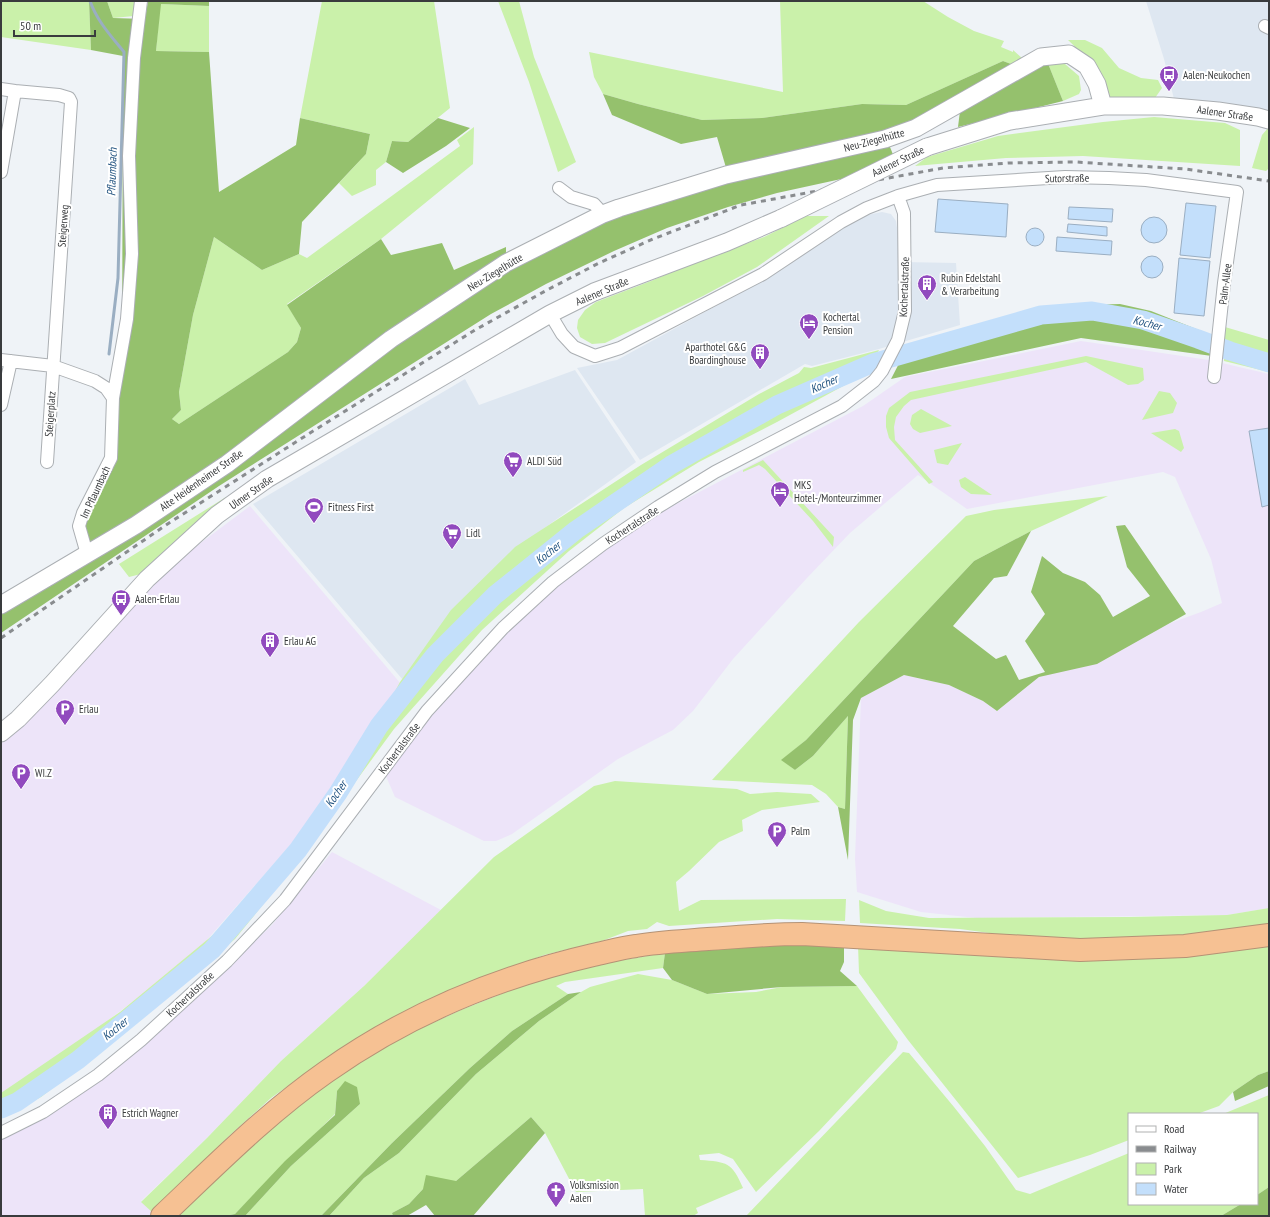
<svg xmlns="http://www.w3.org/2000/svg" width="1270" height="1217" font-family="'PT Sans Narrow',sans-serif">
	<style>
		.built { fill: #dee7f1 }
		.industrial { fill: #ede4f9 }
		.green { fill: #caf1aa }
		.forest { fill: #95c16d }
		.water { fill: #c3dffb; stroke: #9aaec2 }
		.lines { fill: none; stroke-linecap: round; stroke-linejoin: round }
		.stream { stroke: #9aaec2; stroke-width: 3 }
		.river { stroke: #c3dffb; stroke-width: 19 }
		.street-casing { stroke: #abafb3; stroke-width: 14 }
		.secondary-casing { stroke: #abafb3; stroke-width: 19 }
		.highway-casing { stroke: #b49275; stroke-width: 24 }
		.street { stroke: #fff; stroke-width: 12 }
		.secondary { stroke: #fff; stroke-width: 17 }
		.highway { stroke: #f6c193; stroke-width: 22 }
		.rail { stroke: #898c8f; stroke-width: 3; stroke-dasharray: 5 5; stroke-linecap: butt }
		.secondary-bridge-casing { stroke: #abafb3; stroke-width: 19; stroke-linecap: butt }
		.secondary-bridge { stroke: #fff; stroke-width: 17 }
		.labels { text-anchor: middle; stroke-width: 4; stroke-linejoin: round; paint-order: stroke }
		.poi-label { font-size: 11px; fill: #393b3d; stroke: #fff; text-anchor: start }
		.street-label { font-size: 11px; fill: #393b3d; stroke: #fff }
		.water-label { font-size: 12px; font-style: italic; fill: #235481; stroke: #fff }
	</style>
	<rect width="100%" height="100%" fill="#eff3f7"/>
	<!-- built -->
	<path class="built" d="M1146,1h123v115l-94,-13 -11,-44z
		M882,212l9,2 5,7 6,41 54,1 4,62 -81,24 -67,17 -7,-2 -165,96 -63,-92 40,-8 143,-78 82,-56 25,-11z
		M575,370l61,92 -115,83 -118,135 -150,-176 212,-125 14,26z"/>
	<!-- industrial -->
	<path class="industrial" d="M1081,341l128,19 60,14v534l-42,7 -251,3 -55,-6 -64,-20 -2,-33 6,-161 43,-23 45,10 34,16 14,10 56,-45 148,-54 21,-9 -11,-44 -36,-82 -12,-5 -196,37 -49,-34 -68,58 -43,45 -74,81 -40,52 -20,19 -55,29 -106,75 -16,7h-12l-89,-44 -10,-23 45,-61 74,-81 51,-45 49,-40 44,-28 215,-113 42,-29z
		M250,506l151,178 -60,99 -55,67 -95,108 -104,78 -86,58v-367l149,-146z
		M332,852l109,58 -77,76 -83,75 -74,77 -66,63 12,12 -3,3h-149v-79l42,-21 71,-45 58,-52 100,-94z"/>
	<!-- green -->
	<path class="green" d="M1,1h88l2,49 -90,-13z
		M107,1h29l-2,15 -21,2z
		M322,1h112l16,107 -42,34 -16,-1 -6,21 -10,8v15l-24,11 -13,-13 27,-29 4,-20 -70,-16z
		M498,1h21l15,56 42,105 -18,10 -29,-90z
		M780,1h143l25,16 26,14 30,10 -3,6 12,5v-2l9,8 -11,6 -8,-3 -97,44 -44,-1 -100,14 -60,2 -64,-16 -35,-10 -9,-17 -5,-25 194,40z
		M160,4l49,2v46l-53,-1z
		M1068,40h17l17,8 17,20 22,10 17,2 4,8 -7,10 -49,-1 -15,-35z
		M1047,61l18,3 14,12 2,14 -2,4 -16,7z
		M1154,117l71,6 15,7v36l-157,-10 -77,2 -91,8 12,-9 71,-21 105,-14z
		M474,127l-1,37 -92,75 -94,65 14,24 -4,14 -9,10 -109,72 -7,-5 9,-9 -2,-18 14,-77 21,-78 48,33 37,-16 8,4 153,-112 -3,-6z
		M1268,128l1,40 -3,3 -14,-3 10,-33z
		M806,216h23l-72,51 -54,29 -71,34 -27,13 -13,1 -12,-7 -3,-9 1,-8 7,-10 11,-8 55,-21 35,-15 78,-29z
		M1225,327l44,13v32l-45,-11z
		M879,350l-4,8 -19,21 -79,43 -78,40 -75,46 -55,43 -87,79 -88,99 -103,141 -56,69 -107,91 -87,67 -40,21v-25l119,-81 105,-87 114,-138 40,-66 21,-39 51,-72 64,-63 126,-82 118,-71 40,-21 5,-6 7,1z
		M1086,356l57,12 1,12 -6,4 -10,1 -42,-23 -175,38 -7,6 -8,11 -2,10 1,13 38,42 -4,2 -40,-46 -3,-11v-11l3,-8 21,-16z
		M1159,391l11,2 7,10 -4,10 -31,7z
		M921,409l31,17 -32,7 -7,-4 -3,-5 2,-9z
		M1175,429l4,2 5,17 -3,4 -30,-19z
		M962,443l-14,22 -11,-2 -3,-13z
		M763,460l71,77 -1,10 -20,-26 -48,-52 -6,-4 -16,7v-2z
		M965,477l27,18 -21,-1 -10,-7 -2,-7z
		M1108,496l-77,35 -57,30 -168,179 -24,20 13,10 18,-14 35,-40 -3,93 -7,-2 -12,-13 -14,-9 -100,-5 147,-158 107,-106 28,-6z
		M226,497l2,3 -87,74 -12,3 -10,-13z
		M615,781l122,8 13,5 27,-2 34,2 9,8 -58,8 -20,10 1,11 -24,11 -30,29 -13,11 3,29 22,-11 145,-1 -1,22 -68,-2 -108,7 -12,-4 -10,7 -19,2 -26,10 -58,14 -95,37 -70,33 -52,33 -56,40 -42,38 -76,77 -12,-11 66,-64 74,-77 83,-75 130,-129 100,-71z
		M859,900l27,11 43,7 200,-1 98,-2 42,-7v16l-80,11 -96,4 -89,-4 -44,-6 -100,-6z
		M858,945h411v126l-11,4 -25,17 -14,14 -22,8h-68v26l-39,15 -72,23 -110,-138 -49,-67z
		M665,953l-2,15 -98,14 -9,4 12,8 -56,37 -42,37 -78,75 -71,73h-76l46,-50 69,-62 -23,-13 -2,23 -100,100 -10,2h-50l105,-100 88,-59 45,-25 48,-22 58,-23 50,-18z
		M638,974l34,6 35,14 49,-2 26,-5 75,-1 41,56 -2,7 -77,82 -63,61 -23,-33 -14,-6 -20,2 1,5c27,2 32,2 43,28l-47,20 2,5 -5,3h-48l-2,-27 -67,3 -31,-59 -14,-16 -75,64 -33,8 -14,15 -17,9 1,3h-64l35,-38 35,-25 77,-79 63,-53 42,-29 9,-5z
		M903,1052l6,1 45,54 31,39 31,44 14,4 99,-41v51h112l-20,12h-475z
		M1269,1095v92l-12,8v-81h-34z"/>
	<!-- forest -->
	<path class="forest" d="M89,1h18l6,17 32,1 3,-18h61v5l-48,-2 -5,47 53,1 10,140 77,-47 4,-27 70,16 -4,20 -64,68 -3,32 -37,16 -48,-33 -21,78 -14,77 2,18 -9,9 7,5 109,-72 9,-10 4,-14 -14,-23 94,-66 10,16 51,-12 12,27 52,-23v16l3,4 97,-50 121,-38 161,-37 6,15 -39,19 -78,17 -49,14 -61,21 -53,23 -68,33 -55,30 -272,172 -218,147v-26l86,-53 -8,-28 32,-67 11,-92 1,-311 -32,-6z
		M1003,61l8,3 -95,56 -33,12 -156,39 -10,-34 -36,7 -69,-29 -9,-21 35,10 64,16 60,-2 100,-14 44,1z
		M1047,61l16,40 -105,26 2,-16z
		M438,118l32,10 -24,18 -43,27 -17,-11 6,-21 16,1z
		M1120,304l31,7 58,23 3,22 -131,-18 -190,41 17,-33 139,-40z
		M1125,525l61,89 -89,50 -58,13 -42,34 -14,-10 -34,-16 -45,-10 -43,23 -8,22 -5,140 -10,-53 7,2 3,-93 -35,40 -18,14 -14,-10 25,-20 168,-179 57,-30 -24,45 -13,2 -41,48 43,33 10,-4 13,25 26,-8 -20,-31 20,-27 -14,-22 11,-36 21,17 22,9 15,13 13,22 37,-21 -23,-29 -11,-41z
		M844,942v20l-4,9 17,15 -75,1 -75,7 -35,-14 -9,-12 2,-15 55,-9z
		M581,992l-42,29 -63,53 -77,79 -35,25 -35,38h-8l71,-73 78,-75 42,-37 56,-37z
		M1269,1071v15l-34,15 -2,-9 25,-17z
		M345,1081l12,6 3,17 -69,62 -46,50h-20l10,-2 50,-53 50,-46 2,-24z
		M531,1117l14,16 -72,83h-38l-9,-11 -19,11h-14l-1,-3 17,-9 14,-15 3,-14 30,6z
		M1269,1187v29h-48l20,-12h16v-9z"/>
	<!-- water -->
	<path class="water" d="M938,199l70,5 -2,33 -71,-5z
		M1186,203l30,3 -6,52 -30,-3z
		M1069,207l44,2 -1,13 -44,-3z
		M1141 230a13 13 0 1 1 26 0a13 13 0 1 1-26 0Z
		M1068,224l39,3v9l-40,-4z
		M1026 237a9 9 0 1 1 18 0a9 9 0 1 1-18 0Z
		M1057,237l55,4 -1,14 -55,-4z
		M1141 267a11 11 0 1 1 22 0a11 11 0 1 1-22 0Z
		M1179,258l31,3 -6,55 -30,-3z
		M1269,428v77l-7,2 -13,-76z"/>
	<g class="lines">
		<!-- stream -->
		<path class="stream" d="M90,1c7,20 21,35 34,51l-6,226 -9,76
			M1230,351l1,6"/>
		<!-- river -->
		<path class="river" d="M1,1109l16,-7 61,-42 134,-110 86,-100 40,-57 41,-67 56,-71 60,-60 81,-65 95,-65 106,-60 96,-42 168,-48 51,-4 51,9 55,19 32,12 39,12"/>
		<!-- street casing -->
		<g class="street-casing">
			<path id="street" d="M1265,26l4,2
				M1,89l14,2
				M1,172l14,-81 44,4 10,3 2,4 -24,360
				M559,188l12,9 23,7 9,10
				M550,314l12,20 12,13 21,9 25,-8 143,-74 78,-52 26,-14 31,-12 39,-11 128,-8 44,1 37,2 91,12 -13,91 -10,94
				M1,360l52,6 42,15 11,7 7,10 -2,60 -28,55 -4,13 8,28
				M113,398l14,-79 5,-65 -3,-98 5,-98 7,-57
				M1,405l10,-44
				M1,1133l42,-21 55,-37 43,-35 86,-79 58,-61 142,-189 76,-83 50,-46 50,-38 55,-37 57,-35 127,-66 32,-25 8,-10 16,-31 7,-29 -1,-98 -6,-17"/>
		</g>
		<!-- secondary casing -->
		<g class="secondary-casing">
			<path id="secondary" d="M927,147l83,-26 93,-15h60l55,5 40,6 11,3
				M1,605l135,-80 91,-61 164,-125 115,-76 97,-49 16,-6 107,-33 159,-36 31,-11 125,-71 28,-3 18,12 10,18 6,22
				M1,733l17,-14 34,-35 95,-105 70,-64 50,-36 283,-165 44,-22 133,-50 55,-24"/>
		</g>
		<!-- highway casing -->
		<g class="highway-casing">
			<path id="highway" d="M162,1216c53,-50 104,-102 164,-144 79,-56 172,-95 267,-117 14,-3 28,-7 43,-9 23,-4 48,-5 72,-7 31,-2 62,-5 94,-5l278,16 105,-4 84,-11"/>
		</g>
		<!-- street -->
		<use href="#street" class="street"/>
		<!-- secondary -->
		<use href="#secondary" class="secondary"/>
		<!-- highway -->
		<use href="#highway" class="highway"/>
		<!-- rail -->
		<path class="rail" d="M1,638l168,-115 141,-90 165,-103 72,-40 52,-27 54,-24 88,-34 202,-37 65,-5 68,-1 109,7 84,12"/>
		<!-- secondary-bridge casing -->
		<g class="secondary-bridge-casing">
			<path id="secondary-bridge" d="M782,218l145,-71"/>
		</g>
		<!-- secondary-bridge -->
		<use href="#secondary-bridge" class="secondary-bridge"/>
	</g>
	<!-- icons -->
	<defs>
		<g id="bus-pin" transform="scale(1)"><path d="M0 17L-7.5 6A9.5 9.5 0 1 1 7.5 6Z" fill="#914abe" stroke="#fff"/><path d="M-5-6H5V4H4V6H2V4H-2V6H-4V4H-5ZM-3.5-4V0h7V-4ZM-3.5 1.2v1.5H-2V1.2ZM2 1.2v1.5H3.5V1.2Z" fill="#fff"/></g>
		<g id="building-pin" transform="scale(1)"><path d="M0 17L-7.5 6A9.5 9.5 0 1 1 7.5 6Z" fill="#914abe" stroke="#fff"/><path d="M-4-6H4V6H1V3H-1V6H-4ZM-2.5-4.3h1.7v1.8h-1.7ZM.8-4.3h1.7v1.8H.8ZM-2.5-1h1.7V.8h-1.7ZM.8-1h1.7V.8H.8Z" fill="#fff"/></g>
		<g id="hotel-pin" transform="scale(1)"><path d="M0 17L-7.5 6A9.5 9.5 0 1 1 7.5 6Z" fill="#914abe" stroke="#fff"/><path d="M-6-4.5h1.5V1H6V5H4.5V3h-9V5H-6ZM-4 0a1.8 1.8 0 1 1 3.6 0ZM.5 0V-2.5h3Q6-2.5 6 0Z" fill="#fff"/></g>
		<g id="supermarket-pin" transform="scale(1)"><path d="M0 17L-7.5 6A9.5 9.5 0 1 1 7.5 6Z" fill="#914abe" stroke="#fff"/><path d="M-6-5.5h2.5l.6 2H6L4.5 2H-2.5L-4.4-4H-6ZM-1.5 3.2a1.3 1.3 0 1 0 .1 0ZM3 3.2a1.3 1.3 0 1 0 .1 0Z" fill="#fff"/></g>
		<g id="stadium-pin" transform="scale(1)"><path d="M0 17L-7.5 6A9.5 9.5 0 1 1 7.5 6Z" fill="#914abe" stroke="#fff"/><path d="M0-5a6.5 5 0 1 0 0 10a6.5 5 0 1 0 0-10ZM-3.5-1.8h7v3.6h-7Z" fill="#fff"/></g>
		<g id="parking-pin" transform="scale(1)"><path d="M0 17L-7.5 6A9.5 9.5 0 1 1 7.5 6Z" fill="#914abe" stroke="#fff"/><path d="M-3.5-5.5H1a3.5 3.5 0 0 1 0 7H-1V5.5H-3.5ZM-1-3.4V-.6H.8a1.4 1.4 0 0 0 0-2.8Z" fill="#fff"/></g>
		<g id="church-pin" transform="scale(1)"><path d="M0 17L-7.5 6A9.5 9.5 0 1 1 7.5 6Z" fill="#914abe" stroke="#fff"/><path d="M-1.2-6h2.4v3.5h3.3v2.4h-3.3V6h-2.4V-.1h-3.3v-2.4h3.3Z" fill="#fff"/></g>
	</defs>
	<g fill-rule="evenodd">
		<use href="#bus-pin" x="1169" y="75"/>
		<use href="#building-pin" x="927" y="284"/>
		<use href="#hotel-pin" x="809" y="323"/>
		<use href="#building-pin" x="760" y="353"/>
		<use href="#supermarket-pin" x="513" y="461"/>
		<use href="#hotel-pin" x="780" y="491"/>
		<use href="#stadium-pin" x="314" y="507"/>
		<use href="#supermarket-pin" x="452" y="533"/>
		<use href="#bus-pin" x="121" y="599"/>
		<use href="#building-pin" x="270" y="641"/>
		<use href="#parking-pin" x="65" y="709"/>
		<use href="#parking-pin" x="21" y="773"/>
		<use href="#parking-pin" x="777" y="831"/>
		<use href="#building-pin" x="108" y="1113"/>
		<use href="#church-pin" x="556" y="1191"/>
	</g>
	<g class="labels">
		<!-- poi labels -->
		<g class="poi-label">
			<text x="1183" y="79">Aalen-Neukochen</text>
			<text x="941" y="282">Rubin Edelstahl<tspan x="941" dy="13">&amp; Verarbeitung</tspan></text>
			<text x="823" y="321">Kochertal<tspan x="823" dy="13">Pension</tspan></text>
			<text x="746" y="351" text-anchor="end">Aparthotel G&amp;G<tspan x="746" dy="13">Boardinghouse</tspan></text>
			<text x="527" y="465">ALDI Süd</text>
			<text x="794" y="489">MKS<tspan x="794" dy="13">Hotel-/Monteurzimmer</tspan></text>
			<text x="328" y="511">Fitness First</text>
			<text x="466" y="537">Lidl</text>
			<text x="135" y="603">Aalen-Erlau</text>
			<text x="284" y="645">Erlau AG</text>
			<text x="79" y="713">Erlau</text>
			<text x="35" y="777">WI.Z</text>
			<text x="791" y="835">Palm</text>
			<text x="122" y="1117">Estrich Wagner</text>
			<text x="570" y="1189">Volksmission<tspan x="570" dy="13">Aalen</tspan></text>
		</g>
		<!-- street labels -->
		<g class="street-label">
			<text transform="translate(1225 113) rotate(8)" y="4">Aalener Straße</text>
			<text transform="translate(874 140) rotate(-15)" y="4">Neu-Ziegelhütte</text>
			<text transform="translate(898 161) rotate(-26)" y="4">Aalener Straße</text>
			<text transform="translate(1067 178) rotate(-1)" y="4">Sutorstraße</text>
			<text transform="translate(63 226) rotate(-86)" y="4">Steigerweg</text>
			<text transform="translate(495 272) rotate(-31)" y="4">Neu-Ziegelhütte</text>
			<text transform="translate(1225 284) rotate(-83)" y="4">Palm-Allee</text>
			<text transform="translate(904 287) rotate(-88)" y="4">Kochertalstraße</text>
			<text transform="translate(602 291) rotate(-23)" y="4">Aalener Straße</text>
			<text transform="translate(50 414) rotate(-86)" y="4">Steigerplatz</text>
			<text transform="translate(201 480) rotate(-35)" y="4">Alte Heidenheimer Straße</text>
			<text transform="translate(95 492) rotate(-65)" y="4">Im Pflaumbach</text>
			<text transform="translate(251 492) rotate(-35)" y="4">Ulmer Straße</text>
			<text transform="translate(632 525) rotate(-33)" y="4">Kochertalstraße</text>
			<text transform="translate(399 748) rotate(-53)" y="4">Kochertalstraße</text>
			<text transform="translate(190 994) rotate(-43)" y="4">Kochertalstraße</text>
		</g>
		<!-- water labels -->
		<g class="water-label">
			<text transform="translate(112 172) rotate(-88)" y="4">Pflaumbach</text>
			<text transform="translate(1147 323) rotate(15)" y="4">Kocher</text>
			<text transform="translate(824 384) rotate(-24)" y="4">Kocher</text>
			<text transform="translate(548 553) rotate(-39)" y="4">Kocher</text>
			<text transform="translate(336 794) rotate(-56)" y="4">Kocher</text>
			<text transform="translate(115 1029) rotate(-39)" y="4">Kocher</text>
		</g>
	</g>
	<!-- border -->
	<rect width="1270" height="1217" fill="none" stroke="#393b3d" stroke-width="4"/>
	<!-- legend -->
	<rect x="1128" y="1113" width="130" height="92" fill="#ffffff" stroke="#b0b1b1"/>
	<rect x="1136" y="1126" width="20" height="6" fill="#ffffff" stroke="#b0b1b1"/>
	<text x="1164" y="1133" font-size="12" fill="#393b3d">Road</text>
	<rect x="1136" y="1146" width="20" height="6" fill="#898c8f" stroke="#b0b1b1"/>
	<text x="1164" y="1153" font-size="12" fill="#393b3d">Railway</text>
	<rect x="1136" y="1163" width="20" height="12" fill="#caf1aa" stroke="#b0b1b1"/>
	<text x="1164" y="1173" font-size="12" fill="#393b3d">Park</text>
	<rect x="1136" y="1183" width="20" height="12" fill="#c3dffb" stroke="#b0b1b1"/>
	<text x="1164" y="1193" font-size="12" fill="#393b3d">Water</text>
	<!-- scale -->
	<path d="M14 30v6h81v-6" fill="none" stroke="#393b3d" stroke-width="2"/>
	<text x="20" y="30" font-size="12" fill="#393b3d" stroke="#ffffff" stroke-width="3" paint-order="stroke">50 m</text>
</svg>
